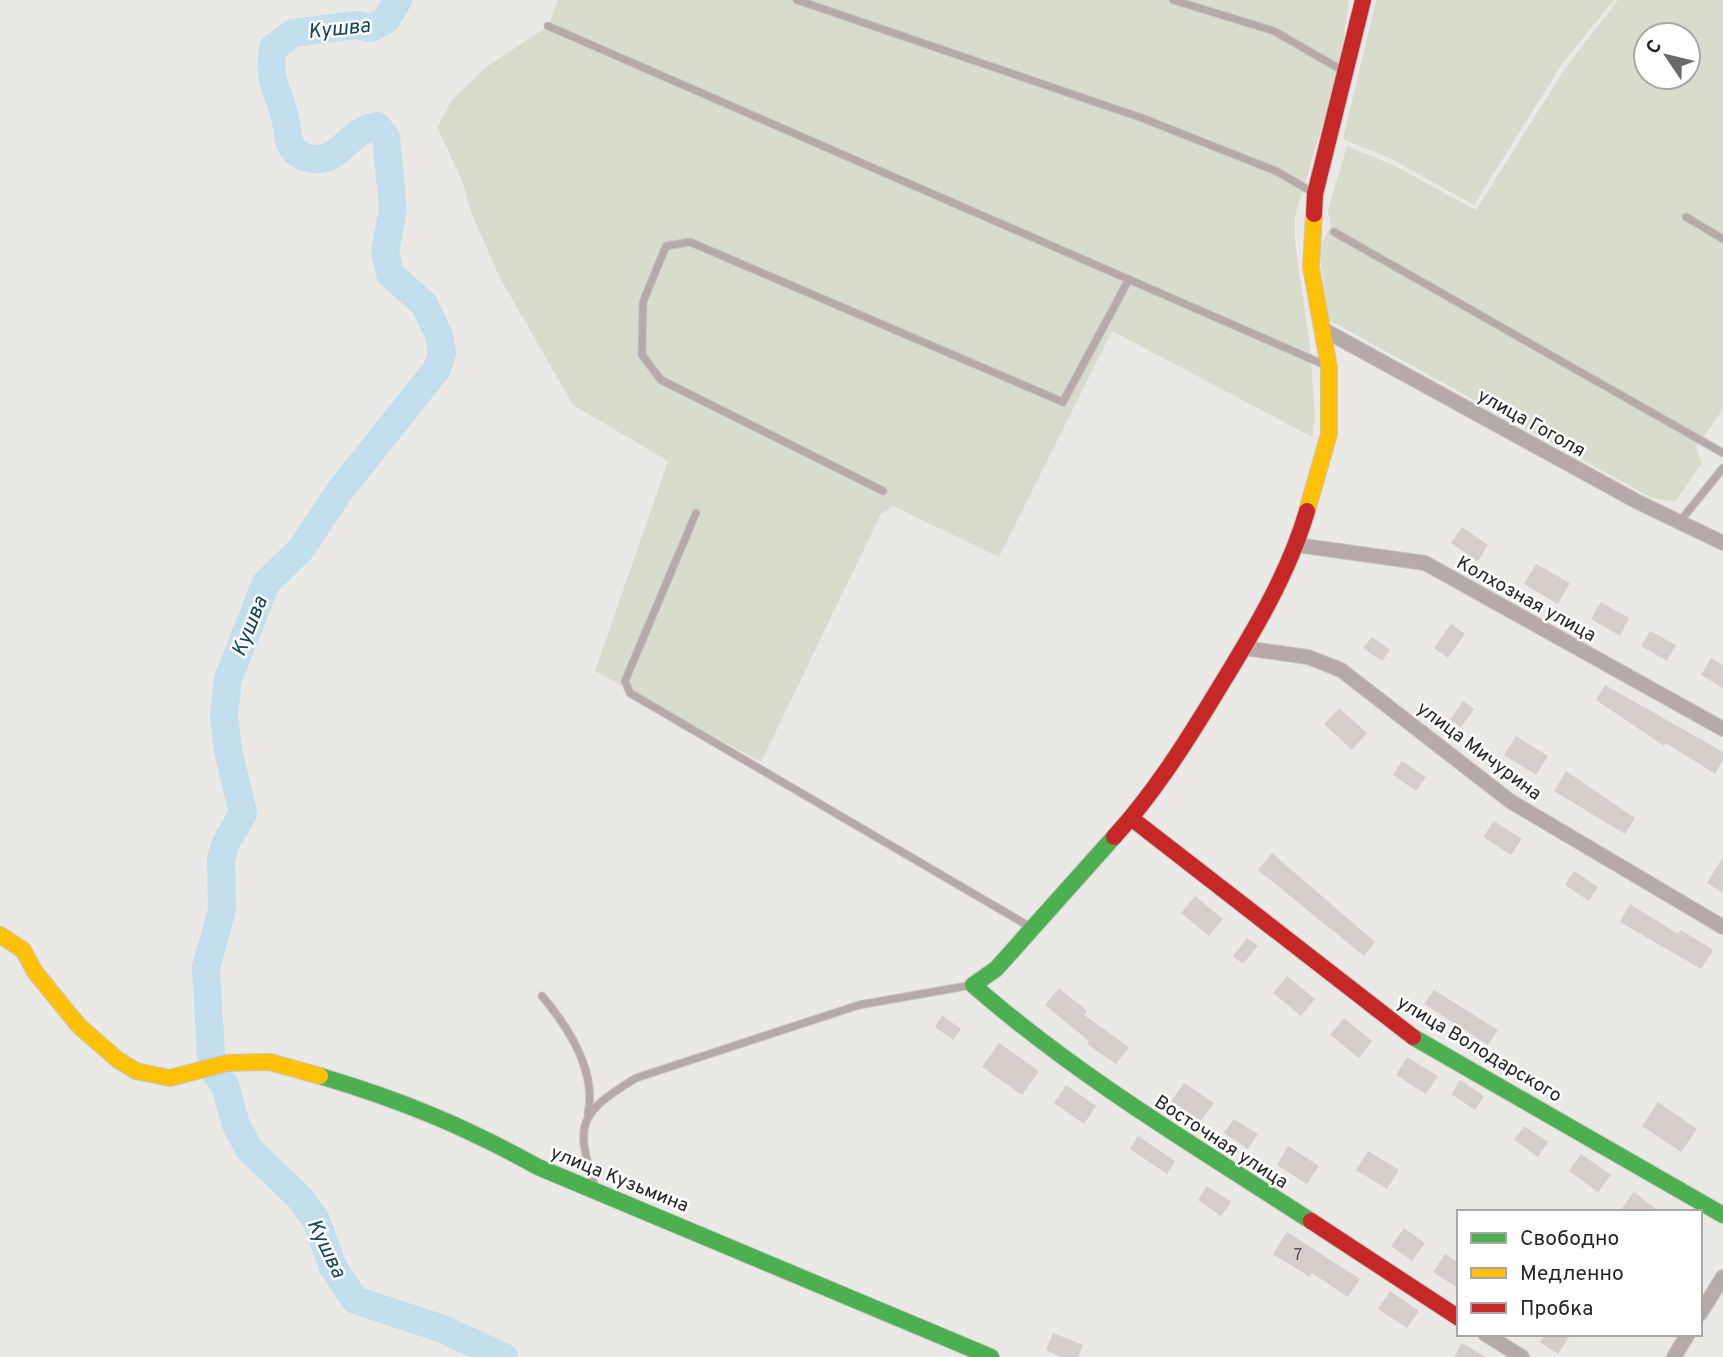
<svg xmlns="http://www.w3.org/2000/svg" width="1723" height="1357" font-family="Overpass,sans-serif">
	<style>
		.green { fill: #d8dccd; fill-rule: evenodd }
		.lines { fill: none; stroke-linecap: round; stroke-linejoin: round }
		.river { stroke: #c3deec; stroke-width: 28 }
		.building { fill: #d6cfc9 }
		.lane-casing { stroke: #c7c6c4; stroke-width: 9 }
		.street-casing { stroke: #c7c6c4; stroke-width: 16 }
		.fast-casing { stroke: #c7c6c4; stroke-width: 18 }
		.slow-casing { stroke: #c7c6c4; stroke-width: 18 }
		.jam-casing { stroke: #c7c6c4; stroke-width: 18 }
		.lane { stroke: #b5aaa7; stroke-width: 7 }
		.street { stroke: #b5aaa7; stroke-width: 14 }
		.fast { stroke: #4caf50; stroke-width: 16 }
		.slow { stroke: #ffc107; stroke-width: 16 }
		.jam { stroke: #c62828; stroke-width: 16 }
		.labels { text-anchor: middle; stroke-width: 5; stroke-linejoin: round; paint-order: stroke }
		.number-label { font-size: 16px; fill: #524f4c }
		.street-label { font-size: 19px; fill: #262422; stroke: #fff }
		.water-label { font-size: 21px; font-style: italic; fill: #12445b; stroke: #fff }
	</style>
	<rect width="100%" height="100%" fill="#ebe9e6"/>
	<!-- green -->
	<path class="green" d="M558,0h791l-10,70 -44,146v26l15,105 5,71 -3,19 -200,-106 -113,226 -106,-51 -12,8 -120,248 -166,-91 73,-210 -95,-56 -73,-127 -29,-66 -8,-29 -26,-56 15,-27 33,-32 63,-42z
		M1376,0h238l-52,64 -88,141 -83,-46 -48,-20z
		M1618,0h105v409l-27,38 6,16 -27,39 -23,-4 -323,-178 -10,-72 12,-22 -3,-16 19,-64 48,20 81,44 90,-143zM1646,35h42v42h-42z"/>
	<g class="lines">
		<!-- river -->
		<path class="river" d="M398,0l-12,20 -15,8 -15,-3 -63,8 -20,15c-6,36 7,43 13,74 2,7 1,15 4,21 5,16 29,20 42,12 17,-11 24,-26 45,-29l9,11 7,72 -8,42 5,23 34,30 15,31 3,18 -5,16 -95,119 -41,61 -35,34 -38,96 -4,35 4,36 15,63 -17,30 -5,16 1,51 -16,57 5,88 7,22 7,8 11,40 13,24 51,49 16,22 17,47 22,33 85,28 64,29"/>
	</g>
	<!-- building -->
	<path class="building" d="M1462,527l26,18 -10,16 -27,-18z
		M1536,564l34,19 -12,21 -34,-20z
		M1601,602l28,16 -9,18 -29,-17z
		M1451,624l14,10 -17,24 -14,-10z
		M1650,631l26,14 -9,16 -26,-15z
		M1372,637l18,13 -8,11 -19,-13z
		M1711,658l12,7v23l-22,-13z
		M1605,685l118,67v8l-8,14 -49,-31 -2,3 -68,-46z
		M1463,701l11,8 -13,18 -11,-7z
		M1339,708l28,25 -15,17 -28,-26z
		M1516,736l32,20 -12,19 -32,-20z
		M1402,761l24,16 -10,14 -23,-16z
		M1566,771l69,47 -10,16 -71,-43z
		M1494,821l28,18 -11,16 -28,-18z
		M1272,853l103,89 -11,14 -106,-86z
		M1723,857v36l-16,-10z
		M1574,871l24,16 -9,14 -24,-16z
		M1195,896l28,23 -14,17 -28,-23z
		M1630,904l48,30 3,-4 32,20 -12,19 -81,-47z
		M1247,938l11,8 -15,18 -10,-8z
		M1287,976l28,23 -14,17 -28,-23z
		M1059,988l28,23 -3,4 45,32 -13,17 -29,-20 2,-3 -44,-36z
		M1434,990l64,40 -10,15 -64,-41z
		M942,1015l19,14 -8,11 -18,-13z
		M1344,1018l28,23 -13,17 -29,-23z
		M999,1043l40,28 -17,24 -40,-28z
		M1407,1057l31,19 -12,18 -30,-19z
		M1460,1080l24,16 -9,14 -24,-16z
		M1184,1083l30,20 -13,18 -30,-20z
		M1066,1085l30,21 -12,18 -30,-21z
		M1658,1102l39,27 -16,23 -39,-26z
		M1234,1119l24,15 -10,15 -24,-16z
		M1524,1126l24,16 -10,15 -24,-17z
		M1138,1136l37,25 -8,13 -37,-25z
		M1288,1146l31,20 -12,18 -30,-19z
		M1368,1151l31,19 -12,19 -31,-19z
		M1581,1154l30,21 -13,17 -29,-21z
		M1207,1186l24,16 -10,14 -23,-16z
		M1634,1192l26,20h-41z
		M1404,1228l21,15 -13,18 -21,-15z
		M1287,1232l73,47 -12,18 -36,-24 -2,4 -37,-23z
		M1445,1254l14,9v26l-26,-17z
		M1390,1291l29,20 -12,17 -29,-19z
		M1053,1333l30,12 -5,12h-17l-15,-7z
		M1545,1334h26l-13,20 -18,-12z
		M1462,1343l24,14h-32z"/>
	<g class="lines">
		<!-- lane casing -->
		<g class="lane-casing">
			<path id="lane" d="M797,0l345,118 134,53 38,22
				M1173,0l101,31 73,42
				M548,26l777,339
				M1686,217l37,22
				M1334,232l389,221
				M883,491l-222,-111 -19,-25 1,-53 23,-56 24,-4 373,160 66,-123
				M696,513l-71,168 5,12 402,235
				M1681,520l42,-52
				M542,996c27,32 55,75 46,118
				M595,1186c-22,-64 -14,-74 41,-108l223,-73 113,-20"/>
		</g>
		<!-- street casing -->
		<g class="street-casing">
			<path id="street" d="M1324,330l312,171 87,42
				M1297,545l128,18 298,166
				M1244,648l64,9 33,13 169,131 213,126
				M1700,1314l23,-37
				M1485,1334l37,23
				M1674,1357l14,-23"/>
		</g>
		<!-- fast casing -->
		<g class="fast-casing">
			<path id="fast" d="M1114,837l-118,132 -23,16c104,91 222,161 338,236
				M1413,1037l310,178
				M320,1076c81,24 144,50 218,91l453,190"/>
		</g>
		<!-- slow casing -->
		<g class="slow-casing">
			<path id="slow" d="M1307,511l22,-77v-67l-18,-100 3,-53
				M0,935l23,15 12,22 44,54 39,34 18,11 34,7 57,-15 43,-1 50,14"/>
		</g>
		<!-- jam casing -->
		<g class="jam-casing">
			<path id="jam" d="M1314,214l1,-20 48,-194
				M1131,818l282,219
				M1114,837c40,-44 71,-93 102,-144 35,-57 72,-117 91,-182
				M1311,1221l148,97"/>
		</g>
		<!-- lane -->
		<use href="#lane" class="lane"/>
		<!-- street -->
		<use href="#street" class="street"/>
		<!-- fast -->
		<use href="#fast" class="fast"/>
		<!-- slow -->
		<use href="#slow" class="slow"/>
		<!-- jam -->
		<use href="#jam" class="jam"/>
	</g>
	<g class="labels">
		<!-- number labels -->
		<g class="number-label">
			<text x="1298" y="1260">7</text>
		</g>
		<!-- street labels -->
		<g class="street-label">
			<text transform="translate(1532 422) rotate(29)" y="7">улица Гоголя</text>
			<text transform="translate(1527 598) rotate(29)" y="7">Колхозная улица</text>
			<text transform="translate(1480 750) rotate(37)" y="7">улица Мичурина</text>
			<text transform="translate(1480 1048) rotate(31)" y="7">улица Володарского</text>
			<text transform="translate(1222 1141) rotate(33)" y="7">Восточная улица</text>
			<text transform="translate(620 1178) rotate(22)" y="7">улица Кузьмина</text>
		</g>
		<!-- water labels -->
		<g class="water-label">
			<text transform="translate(339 28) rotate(-6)" y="7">Кушва</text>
			<text transform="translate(249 626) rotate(-68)" y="7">Кушва</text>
			<text transform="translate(327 1248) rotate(64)" y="7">Кушва</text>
		</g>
	</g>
	<!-- legend -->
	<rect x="1457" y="1210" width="245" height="126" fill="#ffffff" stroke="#a8a7a7" stroke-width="2"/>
	<rect x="1471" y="1233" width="35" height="10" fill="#4caf50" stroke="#a8a7a7" stroke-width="2"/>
	<text x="1520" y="1245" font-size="21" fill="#262422">Свободно</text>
	<rect x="1471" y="1268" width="35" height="10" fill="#ffc107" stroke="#a8a7a7" stroke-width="2"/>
	<text x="1520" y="1280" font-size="21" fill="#262422">Медленно</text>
	<rect x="1471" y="1303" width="35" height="10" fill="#c62828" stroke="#a8a7a7" stroke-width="2"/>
	<text x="1520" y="1315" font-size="21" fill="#262422">Пробка</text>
	<!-- north arrow -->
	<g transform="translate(1667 56) rotate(305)"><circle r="33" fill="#ffffff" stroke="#a8a7a7" stroke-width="2"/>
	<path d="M0-5L12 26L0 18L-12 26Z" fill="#6b6967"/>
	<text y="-10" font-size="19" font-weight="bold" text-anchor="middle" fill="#262422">С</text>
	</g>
</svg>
